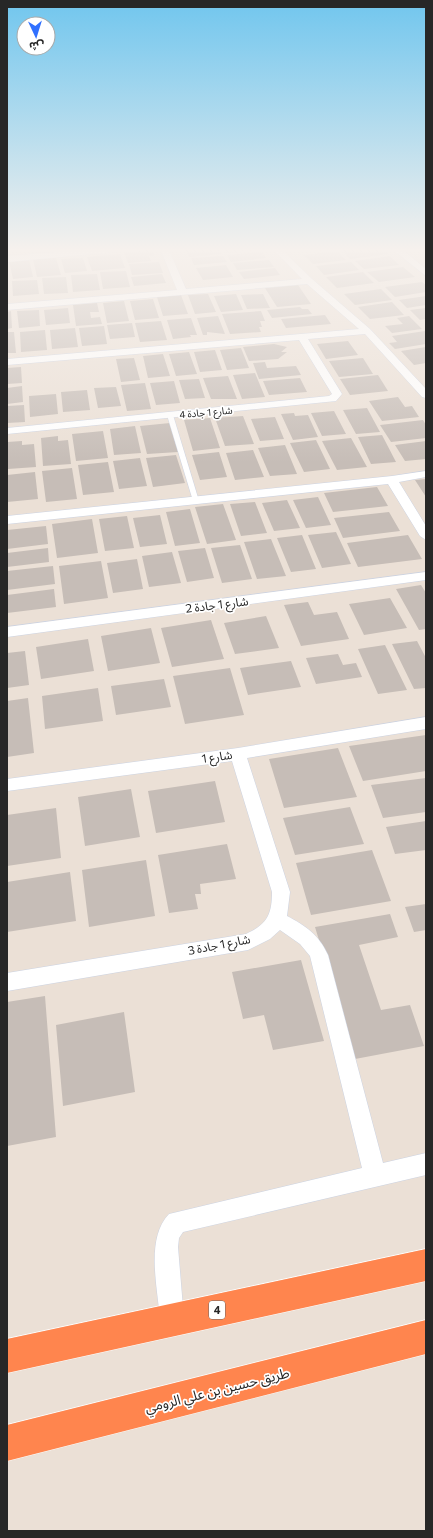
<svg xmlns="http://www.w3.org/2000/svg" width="433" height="1538" font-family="Commissioner,'Noto Sans Arabic',sans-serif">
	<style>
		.building { fill: #c6bdb7 }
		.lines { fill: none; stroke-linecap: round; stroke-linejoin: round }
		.lane-casing { stroke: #ccd3e2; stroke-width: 1 }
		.street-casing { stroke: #ccd3e2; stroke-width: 1 }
		.highway-casing { stroke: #fff; stroke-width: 1 }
		.lane { fill: #fff; fill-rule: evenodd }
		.street { fill: #fff; fill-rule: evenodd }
		.highway { fill: #ff854e; fill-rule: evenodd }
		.labels { text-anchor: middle; stroke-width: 3.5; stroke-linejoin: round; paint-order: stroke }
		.far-street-label { font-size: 10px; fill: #272727; stroke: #fff }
		.shield { fill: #fff; stroke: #686868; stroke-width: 1 }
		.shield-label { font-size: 11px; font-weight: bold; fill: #272727 }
		.street-label { font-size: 12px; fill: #272727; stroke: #fff }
		.near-street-label { font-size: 14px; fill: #272727; stroke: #fff }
	</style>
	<rect width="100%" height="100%" fill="#ebe0d6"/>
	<!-- building -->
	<path class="building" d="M217,248l4,6 -32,3 -3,-7z
		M222,248h34l1,2 -32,3z
		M318,248h15l2,1 -19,2 -3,-2z
		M355,248h26l7,6 -38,5 -9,-9z
		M152,250l2,5 -5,1 2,5 -23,2 -4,-11z
		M337,251l9,9 -33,4 -9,-9z
		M262,252l4,6 -35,4 -4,-7z
		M120,254l5,14 -33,3 -5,-14z
		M223,256l4,6 -33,3 -3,-7z
		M390,256l9,9 -35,4 -9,-8z
		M56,258l5,17 -24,2 -4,-18z
		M83,258l4,13 -22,2 -4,-14z
		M29,259l4,18 -20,2 -4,-18z
		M269,260l5,7 -37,3 -4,-7z
		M159,262l4,11 -31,2 -3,-11z
		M351,262l8,8 -35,5 -8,-9z
		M226,265l7,12 -30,3 -7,-12z
		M403,267l12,10 -36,5 -12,-10z
		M275,268l5,7 -36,4 -5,-7z
		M126,271l4,16 -27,2 -3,-17z
		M363,272l11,11 -37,5 -11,-11z
		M97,274l3,16 -27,2 -2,-17z
		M162,274l4,9 -32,3 -3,-9z
		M66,277l2,16 -24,1 -2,-16z
		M37,280l2,14 -26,2 -1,-15z
		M422,282l4,3v7l-31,5 -10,-10z
		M298,285l13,19 -34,3 -12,-19z
		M381,289l11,11 -37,5 -11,-11z
		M208,294l8,18 -21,2 -7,-19z
		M236,294l7,16 -22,2 -7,-16z
		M263,294l7,14 -23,1 -6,-14z
		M181,295l7,19 -25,2 -6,-19z
		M426,296v9l-19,3 -8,-8z
		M153,299l6,19 -24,2 -5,-19z
		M124,301l5,20 -22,2 -4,-20z
		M392,302l12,13 -34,4 -12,-12z
		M97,303l2,9h-9l1,6 9,-1 2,7 -26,2 -3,-21z
		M300,307l2,2h6l4,5 -40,4 -5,-8z
		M68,308l2,15 -24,2 -2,-15z
		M426,308v11l-6,1 -10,-10z
		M39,310l1,16 -21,2 -2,-17z
		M11,311l1,17 -5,1v-17z
		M261,311l4,10h-5l2,6h-3l2,5 -31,2 -8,-20z
		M325,315l6,9 -45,4 -5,-9z
		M218,316l7,18 -18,-2v3h-4l-6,-17z
		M409,316l13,13 -30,4 -7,-7 18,-2 -6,-6z
		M191,318l6,17h-7l1,2 -18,2 -6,-19z
		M161,321l6,19 -27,2 -5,-19z
		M132,323l3,14 -25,2 -3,-14z
		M104,326l3,18 -25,2 -3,-18z
		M75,328l3,19 -26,2 -2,-19z
		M45,330l2,20 -26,2 -1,-20z
		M425,331l1,13 -31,5 -6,-6 8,-1 -5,-6z
		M7,332h7l2,21h-9z
		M348,341l10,14 -32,4 -9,-15z
		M274,344l13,3 -6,5h6l-9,7 -29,2 -6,-14z
		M426,347v16l-12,2 -13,-14z
		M241,348l8,20 -22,2 -7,-20z
		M215,350l7,20 -22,2 -6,-20z
		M189,352l8,22 -21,2 -7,-22z
		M163,354l7,22 -22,2 -5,-22z
		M134,358l6,22 -19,2 -5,-23z
		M363,358l10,16 -34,3 -10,-16z
		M265,362l2,6 29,-2 5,9 -42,4 -6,-16z
		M21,367l1,16 -15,1v-16z
		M255,373l10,24 -23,2 -9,-24z
		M378,375l10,16 -38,4 -10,-16z
		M228,376l9,23h-26l-8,-21z
		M300,378l7,14 -38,3 -6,-14z
		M199,379l6,19 -20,1 -6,-19z
		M174,381l6,22 -24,2 -6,-22z
		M145,383l6,26 -24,2 -6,-26z
		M22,386l1,16 -16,2v-16z
		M116,387l5,19 -23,2 -4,-20z
		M87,390l3,20 -27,2 -2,-20z
		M56,394l2,20 -28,3 -1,-21z
		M398,397l7,10 7,-1 7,11 -37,4 -13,-20z
		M24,405l1,17 -18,1v-17z
		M367,408l13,24 -24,2 -13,-24z
		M334,411l12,23 -24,2 -11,-23z
		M294,413l1,3 13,-1 10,22 -25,3 -12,-26z
		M243,416l11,28 -29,2 -10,-28z
		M275,417l9,22 -24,2 -9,-22z
		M210,418l10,30 -27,3 -9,-31z
		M423,420l3,5v13l-35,4 -11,-17z
		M170,423l8,29 -31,2 -7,-28z
		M135,426l6,27 -27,2 -4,-26z
		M103,431l5,27 -32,3 -4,-27z
		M382,435l14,27 -25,2 -13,-27z
		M58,436v5l10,-1 3,24 -28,2 -2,-28z
		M351,438l16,29 -30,3 -15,-29z
		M316,440l14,29 -26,3 -14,-29z
		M22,441v4l12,-1 2,23 -28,2 -1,-27z
		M426,441v18l-21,2 -10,-16z
		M285,445l12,29 -27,2 -12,-28z
		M253,450l11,27 -29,3 -9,-27z
		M219,452l8,25 -27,3 -8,-25z
		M176,455l9,28 -32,4 -7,-29z
		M140,458l7,28 -28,3 -6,-28z
		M108,462l6,30 -31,3 -5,-30z
		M72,468l5,31 -31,3 -4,-31z
		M35,472l3,27 -31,3v-27z
		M426,479v18l-11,-17z
		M377,487l11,19 -55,6 -9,-19z
		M318,497l13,28 -25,3 -13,-28z
		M287,500l13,28 -26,3 -12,-28z
		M255,502l12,31 -26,3 -11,-32z
		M223,504l13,36 -29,4 -12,-37z
		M190,509l10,34 -25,3 -9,-34z
		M389,512l11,19 -57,7 -9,-20z
		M160,515l7,29 -27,3 -7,-29z
		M127,516l7,32 -29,3 -6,-32z
		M92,519l6,34 -41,5 -5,-34z
		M46,526l2,18 -41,5v-19z
		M336,532l15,32 -29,4 -14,-33z
		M302,535l14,34 -25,3 -14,-34z
		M408,535l14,24 -64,8 -11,-24z
		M271,539l15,37 -29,3 -13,-37z
		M240,545l12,34 -30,4 -11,-35z
		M48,548l1,14 -42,5v-14z
		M205,548l9,30 -27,4 -9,-31z
		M172,552l9,31 -32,4 -7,-31z
		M137,559l6,30 -30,4 -6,-30z
		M101,561l7,37 -44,6 -5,-38z
		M53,566l2,18 -48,6v-19z
		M421,585l5,8v36l-7,1 -23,-41z
		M54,589l2,18 -49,6v-18z
		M390,598l17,30 -43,7 -15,-31z
		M308,602l6,13 23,-3 12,27 -48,7 -17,-41z
		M266,616l13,32 -44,6 -11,-31z
		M211,620l13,39 -52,8 -11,-39z
		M151,628l9,35 -52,8 -7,-35z
		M88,639l6,32 -53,8 -5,-32z
		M417,641l9,17v30l-12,1 -22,-45z
		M385,645l22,45 -29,4 -20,-45z
		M25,651l4,34 -22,3v-35z
		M338,654l5,11 13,-2 6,14 -46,7 -10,-26z
		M291,661l10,26 -53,8 -8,-27z
		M230,668l14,47 -59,9 -12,-48z
		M164,679l7,28 -55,8 -5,-29z
		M98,688l5,33 -58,8 -3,-33z
		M28,698l6,55 -27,4v-56z
		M426,735v36l-63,10 -14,-35z
		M338,748l19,49 -73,11 -15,-49z
		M426,778v34l-43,6 -12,-33z
		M215,781l10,41 -69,11 -8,-42z
		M131,789l9,48 -55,9 -7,-49z
		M350,807l14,37 -69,11 -12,-37z
		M56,808l5,50 -54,8v-51z
		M426,821v29l-31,4 -9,-27z
		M227,844l9,35 -36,5 1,10h-6l3,15 -29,4 -11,-58z
		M372,850l19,51 -80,14 -15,-52z
		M146,860l9,56 -66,11 -7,-57z
		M70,872l6,49 -69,11v-50z
		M426,904v26l-12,2 -9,-25z
		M390,914l8,23 -39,8 22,65 29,-5 14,41 -69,13 -40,-132z
		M301,960l23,81 -51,9 -9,-35 -21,4 -11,-47z
		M45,996l11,141 -49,9v-144z
		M124,1012l11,80 -72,14 -7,-81z"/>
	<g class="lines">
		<!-- lane casing -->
		<g class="lane-casing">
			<path id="lane" d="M168,414l5,1 26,86 -1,1 -2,1 -3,-2 -26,-86z"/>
		</g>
		<!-- street casing -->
		<g class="street-casing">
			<path id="street" d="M111,248h28l-4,2 -128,12v-6z
				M160,248h8l18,41 116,-10 -30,-31h8l32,31 58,50 56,60v9l-4,-1 -57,-63 -57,5 34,55 -6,7 -329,33v-6l322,-32 3,-2 -33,-54 -292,25v-6l352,-30 -52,-45 -300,26v-6l170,-14z
				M391,248h9l26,21v7z
				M426,471v6l-27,5 27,44v14l-6,-4 -32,-52 -381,40v-8l385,-40z
				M426,572v8l-419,57v-10z
				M426,717v12l-179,29 43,134 -3,24c19,10 32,19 41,39l55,208 43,-10v22l-243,57 -4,6 -1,9 6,73 -3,9 -9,3 -9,-3 -3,-9c-2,-32 -15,-81 9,-106l193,-46 -52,-212 -10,-12 -20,-14 -10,9 -22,11 -241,41v-18l239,-39c21,-10 26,-19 26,-42l-40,-131 -225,30v-12l231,-31z"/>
		</g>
		<!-- highway casing -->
		<g class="highway-casing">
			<path id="highway" d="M426,1249v32l-419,92v-34z
				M426,1320v34l-419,107v-36z"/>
		</g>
		<!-- lane -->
		<use href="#lane" class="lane"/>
		<!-- street -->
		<use href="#street" class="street"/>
		<!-- highway -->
		<use href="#highway" class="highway"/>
	</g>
	<!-- sky -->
	<linearGradient id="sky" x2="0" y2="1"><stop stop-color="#71c6ee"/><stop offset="0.54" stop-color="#f6f1ed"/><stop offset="1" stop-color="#f6f1ed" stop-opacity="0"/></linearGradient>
	<rect width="433" height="463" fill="url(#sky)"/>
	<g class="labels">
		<!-- far-street labels -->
		<g class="far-street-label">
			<text transform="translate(206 412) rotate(-5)" y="4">شارع 1 جادة 4</text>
		</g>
		<!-- shield labels -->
		<rect class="shield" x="209" y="1301" width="16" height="18" rx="3"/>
		<g class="shield-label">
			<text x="217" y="1314">4</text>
		</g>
		<!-- street labels -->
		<g class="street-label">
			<text transform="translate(217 605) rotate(-7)" y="4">شارع 1 جادة 2</text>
			<text transform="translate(217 757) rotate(-8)" y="4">شارع 1</text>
			<text transform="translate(219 945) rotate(-11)" y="4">شارع 1 جادة 3</text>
		</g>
		<!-- near-street labels -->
		<g class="near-street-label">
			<text transform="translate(217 1390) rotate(-14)" y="5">طريق حسين بن علي الرومي</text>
		</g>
	</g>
	<!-- border -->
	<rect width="433" height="1538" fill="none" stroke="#272727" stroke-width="16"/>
	<!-- north arrow -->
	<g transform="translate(36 36) rotate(176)"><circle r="19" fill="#ffffff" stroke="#a9a9a9"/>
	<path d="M0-3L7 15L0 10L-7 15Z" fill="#3070ff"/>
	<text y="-6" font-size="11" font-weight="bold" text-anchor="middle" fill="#272727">ش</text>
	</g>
</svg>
